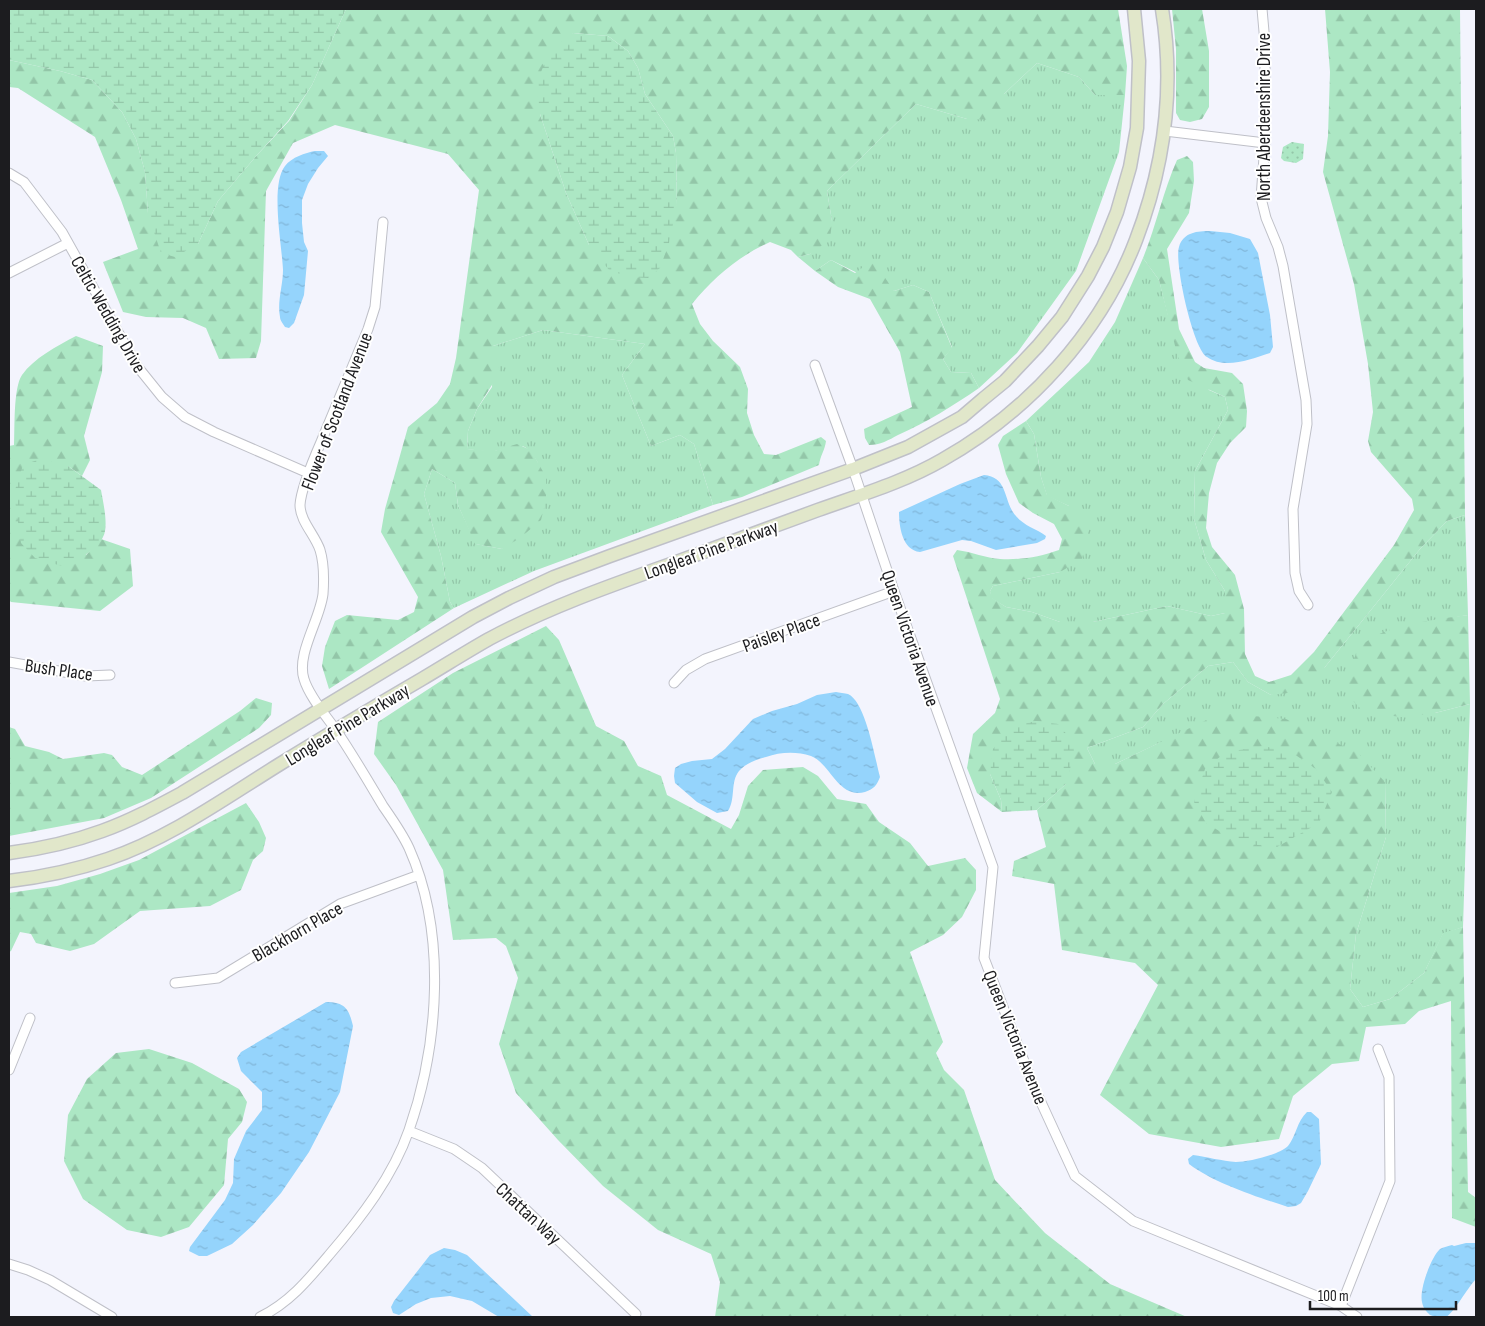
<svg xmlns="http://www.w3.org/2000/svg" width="1485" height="1326" font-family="'Sofia Sans Condensed',sans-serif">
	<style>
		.grass { fill: url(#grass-tufts) }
		.forest { fill: url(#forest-firs); fill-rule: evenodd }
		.wetland { fill: url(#wetland-marsh) }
		.park { fill: url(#park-dots) }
		.water { fill: url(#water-ripples) }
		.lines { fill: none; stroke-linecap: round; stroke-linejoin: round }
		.street-casing { stroke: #bfc0c8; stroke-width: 11 }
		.secondary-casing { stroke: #bfc0c8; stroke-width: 15 }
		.street { stroke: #fff; stroke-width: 9 }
		.secondary { stroke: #e1e7ca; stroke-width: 12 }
		.labels { text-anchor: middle; stroke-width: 4; stroke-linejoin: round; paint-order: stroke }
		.street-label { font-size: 19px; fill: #1c1c1f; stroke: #fff }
	</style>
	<defs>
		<pattern id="grass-tufts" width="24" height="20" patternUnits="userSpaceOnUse" patternTransform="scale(1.25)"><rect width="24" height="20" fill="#ace7c4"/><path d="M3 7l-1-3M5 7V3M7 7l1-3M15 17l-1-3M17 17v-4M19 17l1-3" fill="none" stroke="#93c6a8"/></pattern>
		<pattern id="forest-firs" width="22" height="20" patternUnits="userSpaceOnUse" patternTransform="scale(1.25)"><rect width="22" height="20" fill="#ace7c4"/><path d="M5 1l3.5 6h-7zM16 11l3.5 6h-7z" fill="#93c6a8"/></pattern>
		<pattern id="wetland-marsh" width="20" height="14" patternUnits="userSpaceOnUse" patternTransform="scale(1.25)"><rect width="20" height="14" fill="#ace7c4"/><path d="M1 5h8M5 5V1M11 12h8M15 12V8" fill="none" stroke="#93c6a8"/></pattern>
		<pattern id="park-dots" width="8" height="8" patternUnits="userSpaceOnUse" patternTransform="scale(1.25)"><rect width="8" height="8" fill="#ace7c4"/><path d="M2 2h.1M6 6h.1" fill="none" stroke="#93c6a8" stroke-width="1.8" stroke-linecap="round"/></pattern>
		<pattern id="water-ripples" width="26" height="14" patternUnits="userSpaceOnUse" patternTransform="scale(1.25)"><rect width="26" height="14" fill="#95d4fc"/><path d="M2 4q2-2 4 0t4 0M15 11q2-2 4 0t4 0" fill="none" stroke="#80b5d8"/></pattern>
	</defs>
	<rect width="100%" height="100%" fill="#f3f4fd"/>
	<!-- grass -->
	<path class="grass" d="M1037,63l42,14 16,18h30l-6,57 -43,119 -59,82 -38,35 -8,-15 -20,-1 -8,-13 9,-12 -23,-55 -16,-7 -19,6 -63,-31 -16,11 -17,-14 12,-3 22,-33 -5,-30 89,-87 51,15 37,-25z
		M1143,258l16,22 9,35 41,75 16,7 3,13 -33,61 -1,48 12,41 19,31v22l-14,3 -44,-10 -74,16h-33l-28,-10 -26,-5 -15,-9 -1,-7 3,-5 67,-14 9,-66 -22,-10 -6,-19 -7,-43 -8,-13 63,-59 26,-40z
		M543,330l102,14 -23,31 29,71 29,-11 14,9 19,61 -179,66 -80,37 -4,-6 -9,-46 -17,-62 8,-25 23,14 3,22 18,39 26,5 36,-86c-14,-25 -19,-17 -43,-12 -8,1 -19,-1 -28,-2l1,-18 9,-22 15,-22 1,-41z
		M1465,515l3,100 -52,9 19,89 35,-9 -7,223 -20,7 -19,39 -34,26 -27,8 -13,-18 6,-55 30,-97 -1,-55 -226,-39 -44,21h-20l-8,-16 56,-21 20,-23 45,-38 25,-4 15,20 23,13 54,-28 95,-118 27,-28z"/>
	<!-- forest -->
	<path class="forest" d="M346,9h772l9,57 -2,29h-30l-16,-18 -42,-14 -33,31 -4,26 -33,-1 -51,-15 -89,87 5,30 -2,19 -20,14 -12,3 -7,-7 -21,-8c-31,14 -56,35 -78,62l8,20 13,17 27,26 8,22 -1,24 7,22 10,19 12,1 45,-18 5,4c-1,9 -6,15 -7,24l-77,32 -29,8 -19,-61 -14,-9 -29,11 -29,-71 23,-31 -102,-14 -50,16 7,26 -23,37 -9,22 -1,18 27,2 23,-7 14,6 15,27v23l-5,20 -21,18 -18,11 -27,-5 -17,-39 -3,-22 -23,-14 -8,25 17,62 9,46 4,6 -125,81 -7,-23 3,-19 10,-26 12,-6 51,5 16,-8 4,-15 -37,-65 4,-23 23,-82 29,-24 13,-19 6,-26 23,-168 -31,-36 -113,-29 -42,18 -27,48 -5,150 -5,17 -37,1 -13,-31 -23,-10 -37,-1 -23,-5 -20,-50 35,-13 -17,-49 -26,-63 -77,-49 -9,-1v-27l51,11 32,9 30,32 14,27 9,33 3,41 50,31 20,-43 39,-46 32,-34 23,-36zM573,33l35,3 20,15 10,17 7,26 28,42 3,17 1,52 -88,40 -23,-52 -26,-79z
		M1172,9h30l7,42v56l-7,12 -12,3 -10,-2 -4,-7v-64z
		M1325,9h135l5,506 -18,6 -27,28 -95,118 -29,25 -25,3 -23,-13 -15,-20 -25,4 -45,38 -20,23 -56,21 8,16h20l106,-51 65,6 72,34 27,29 1,55 -30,97 -6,55 13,18 27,-8 34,-26 19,-40 20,-6 5,265 8,6v29l-24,-9 -1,-217 -32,10 -14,13 -39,3 -7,34 -27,3 -39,32 -14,43 -58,8 -72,-13 -49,-39 58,-110 -23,-22 -73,-13 -8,-66 -42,-8 2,-15 32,-14 -9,-37 29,-26 -76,-10 11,26 1,12 -25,-19 -10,-25 6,-34 22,-21 5,-14 -47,-143 4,-6c15,2 29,8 43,9 22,1 39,-2 59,-9l3,-11 -8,-15 -21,-11 -14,-10 -13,-29 -8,-29 5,-9 23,-15 8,13 7,43 6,18 22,11 19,23 -6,30 -22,13 -67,14 -3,5 2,7 14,9 26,5 28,10h33l74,-16 44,10 14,-3v-22l-19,-31 -12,-41 1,-48 33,-61 -3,-13 -37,-17 -11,-26 -18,-74 -16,-22c13,-32 20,-66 34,-98l10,-4 6,6 1,19 -5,32 -22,36 12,80 16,33 9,6 28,5 11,11 4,27 -1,16 -16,16 -13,20 -8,30 -3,35 6,19 23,28 9,34 1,45 10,22 14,6 22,-7 23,-23 80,-107 20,-35 -2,-11 -41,-47 -3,-11 5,-29 -5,-48 -14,-80 -31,-112 5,-36 2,-64z
		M831,260l24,13 18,-13 21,31 19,-6 16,7 23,56 -9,11 8,13 20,1 8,15c-26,18 -52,34 -81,47 -9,5 -18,10 -29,10l-4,-7 -1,-9 48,-22 -12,-55 -30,-53 -32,-12 -23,-16z
		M76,336l27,10 -1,26 -18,64 6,24 -8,16 -14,-10 18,89 15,-16 29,10 3,37 -33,25 -89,-9 -2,-2v-154l5,-1c1,-16 -1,-57 8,-70 12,-17 35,-29 54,-39z
		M1468,615l2,89 -35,9 -34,4 -37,-5 -17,-17c2,-17 3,-35 14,-48 17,-22 80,-28 107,-32z
		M546,626l13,14 37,86 28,15 14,25 23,10 6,19 64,34 8,-14 9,-29 15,-16 40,-3 15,9 19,23 29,5 13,18 31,21 18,23 37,-8 11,12v20l-14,27 -19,18 -33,17 33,90 -7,11 8,17 20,20 31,90 50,53 65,51 77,33h-472l5,-35 -9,-28 -53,-24 -55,-44 -45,-46 -42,-47 -17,-49 19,-66 -12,-32 -10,-8 -43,2 -10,-70 -47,-85 -22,-31 4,-32 75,-49z
		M256,698l16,5 -1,12 -12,13 -108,70 -47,20 -95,18v-109l6,2 10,17 24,6 14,7 41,-6 8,2 10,12 20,8 98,-64z
		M246,803l13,19 7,16 -3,13 -10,9 -12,30 -31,16 -70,5 -46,33 -24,7 -34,-8 -5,-9 -11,-2 -9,19 -2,1v-59l48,-7 43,-12 39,-14z
		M149,1049l43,14 47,26 8,13 -5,20 -14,17 -4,46 -35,42 -28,10 -34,-7 -44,-31 -19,-38 4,-46 19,-36 29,-26z"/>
	<!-- wetland -->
	<path class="wetland" d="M9,9h337l-34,76 -24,36 -31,34 -39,46 -20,43 -23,13 -14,-4 -13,-39 -3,-42 -9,-33 -14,-27 -30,-32 -32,-9 -51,-11z
		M573,33l35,3 20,15 10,17 7,26 28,42 3,17 1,52 -8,38 -9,25 -12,10 -19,-1 -20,-7 -20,-25 -23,-52 -26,-79 -4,-29 7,-18 17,-24z
		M40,459l28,7 33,24c2,12 8,36 2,47 -6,13 -26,23 -38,30l-30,-9 -14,-15 -7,-50 9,-28z
		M1036,721l22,3 16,19v11l-8,30 -29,26 -35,2 -1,-12 -11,-26 3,-25 18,-22z
		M1265,746l32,10 19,13 16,23 -13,31 -42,24 -38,-4 -33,-20 -12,-21 11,-33 21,-17z"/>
	<!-- park -->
	<path class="park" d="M1292,142l12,2 -1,15 -7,4 -12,-2 -3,-3 2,-11z"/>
	<!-- water -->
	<path class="water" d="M315,151h9l4,5 -10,12 -10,16 -6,16v23l2,19 4,9 -4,44 -10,28 -5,5 -4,-1c-2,-3 -5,-7 -5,-10 -3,-15 3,-32 3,-47 -1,-24 -13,-85 2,-104 7,-9 20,-13 30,-15z
		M1210,231l20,2 20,6 8,14 12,62 3,32 -3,6c-19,6 -45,17 -63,4 -14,-8 -33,-95 -28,-110 4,-15 19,-16 31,-16z
		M984,475c25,2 19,27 32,41 8,10 21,13 30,20l-1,3 -8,4 -41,7 -25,-9 -9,-1 -42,12c-18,-2 -21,-26 -21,-40l61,-28z
		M836,692c3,1 9,1 12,2 18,8 27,65 32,83 -3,8 -6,12 -15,15 -27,7 -34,-28 -54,-36 -15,-5 -31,-4 -45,1 -10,3 -20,6 -27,14 -9,11 -3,28 -11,40l-11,2 -20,-11 -22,-19 -1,-7 1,-8 6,-4 11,-3 20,-2 13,-10 28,-30 19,-8 25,-7 20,-9z
		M326,1002c19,0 23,7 27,24l-13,66 -31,60 -28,41 -28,32 -21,19 -25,12h-8l-10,-5 1,-4 35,-47 8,-17 1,-24 12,-28 16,-21v-18l-21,-21 -4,-13 4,-6z
		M1307,1112h4l8,7 2,45 -13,27 -7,12 -5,3 -8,1c-31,-10 -74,-24 -99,-43l-1,-5 5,-4c14,2 29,6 43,7 12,0 43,-7 52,-16 8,-10 9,-25 19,-34z
		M1466,1243h10v36c-8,8 -23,35 -30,38 -5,2 -11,0 -16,-2 -4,-4 -7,-7 -8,-13 -3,-12 9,-45 18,-53 3,-2 9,-3 12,-4l2,1z
		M444,1248l11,2 12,5 66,62h-34l-27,-16 -22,-5 -19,2 -15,6 -17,11 -6,-2 -2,-6 3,-6 36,-46z"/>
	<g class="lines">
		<!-- street casing -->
		<g class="street-casing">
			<path id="street" d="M1262,9l3,34v100l-4,55 5,20 12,29 5,19 23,134 1,24 -14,85 2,64 4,18 9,14
				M1165,131l100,12
				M9,173l15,9 38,50 75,134 25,31 23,20 29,15 94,41
				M9,273l59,-30
				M815,365l38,104 41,122 99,276 -9,91 50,129 41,89 58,45 208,85 16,11
				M9,662l77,14 24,-1
				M674,683l12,-13 19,-11 189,-68
				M175,983l43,-5 122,-74 79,-29
				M9,1070l21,-52
				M409,1131l45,18 28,19 154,146
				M9,1264l19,6 22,10 62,37
				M1341,1306l49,-125 -1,-104 -11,-28
				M260,1317c29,-14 48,-37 69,-62 32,-37 64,-79 80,-125 30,-86 38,-197 0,-282 -7,-15 -17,-29 -26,-42 -15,-25 -30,-51 -47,-76 -10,-14 -27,-34 -32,-51 -8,-25 16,-59 19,-85 1,-14 1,-31 -3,-44 -5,-15 -20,-29 -20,-45 1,-17 14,-47 21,-63 16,-38 31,-75 47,-113l7,-22 8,-85"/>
		</g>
		<!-- secondary casing -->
		<g class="secondary-casing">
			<path id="secondary" d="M9,853c31,-4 63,-11 93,-22 28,-10 54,-24 80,-38l291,-176 36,-19 45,-21 56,-21 243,-87 55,-22 54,-30 21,-18 22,-18 33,-35 24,-29 26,-41 15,-29 14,-35 13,-45 7,-39 2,-67 -5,-52
				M9,881c34,-4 67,-11 99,-22 62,-21 117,-61 172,-95 47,-29 94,-57 142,-85 22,-13 44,-27 67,-40 58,-31 120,-53 182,-75 49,-18 98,-36 147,-54 42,-15 86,-28 124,-50 86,-48 159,-128 194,-220 29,-76 39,-151 26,-231"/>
		</g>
		<!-- street -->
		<use href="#street" class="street"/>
		<!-- secondary -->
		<use href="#secondary" class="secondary"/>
	</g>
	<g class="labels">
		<!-- street labels -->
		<g class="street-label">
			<text transform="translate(1263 117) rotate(-90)" y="7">North Aberdeenshire Drive</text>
			<text transform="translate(109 314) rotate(60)" y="7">Celtic Wedding Drive</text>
			<text transform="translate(336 411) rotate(-69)" y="7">Flower of Scotland Avenue</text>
			<text transform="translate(711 549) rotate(-20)" y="7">Longleaf Pine Parkway</text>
			<text transform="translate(781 632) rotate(-20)" y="7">Paisley Place</text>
			<text transform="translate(911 638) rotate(71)" y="7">Queen Victoria Avenue</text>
			<text transform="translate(59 669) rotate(8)" y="7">Bush Place</text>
			<text transform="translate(347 724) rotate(-31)" y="7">Longleaf Pine Parkway</text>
			<text transform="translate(297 931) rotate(-30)" y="7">Blackhorn Place</text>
			<text transform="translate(1016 1037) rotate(68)" y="7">Queen Victoria Avenue</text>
			<text transform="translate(529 1213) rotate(43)" y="7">Chattan Way</text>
		</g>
	</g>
	<!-- border -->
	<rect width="1485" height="1326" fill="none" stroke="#1c1c1f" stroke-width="20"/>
	<!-- scale -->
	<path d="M1310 1301v8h146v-8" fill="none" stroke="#1c1c1f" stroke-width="2.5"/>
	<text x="1318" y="1301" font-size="15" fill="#1c1c1f" stroke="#ffffff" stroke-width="4" paint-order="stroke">100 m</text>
</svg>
